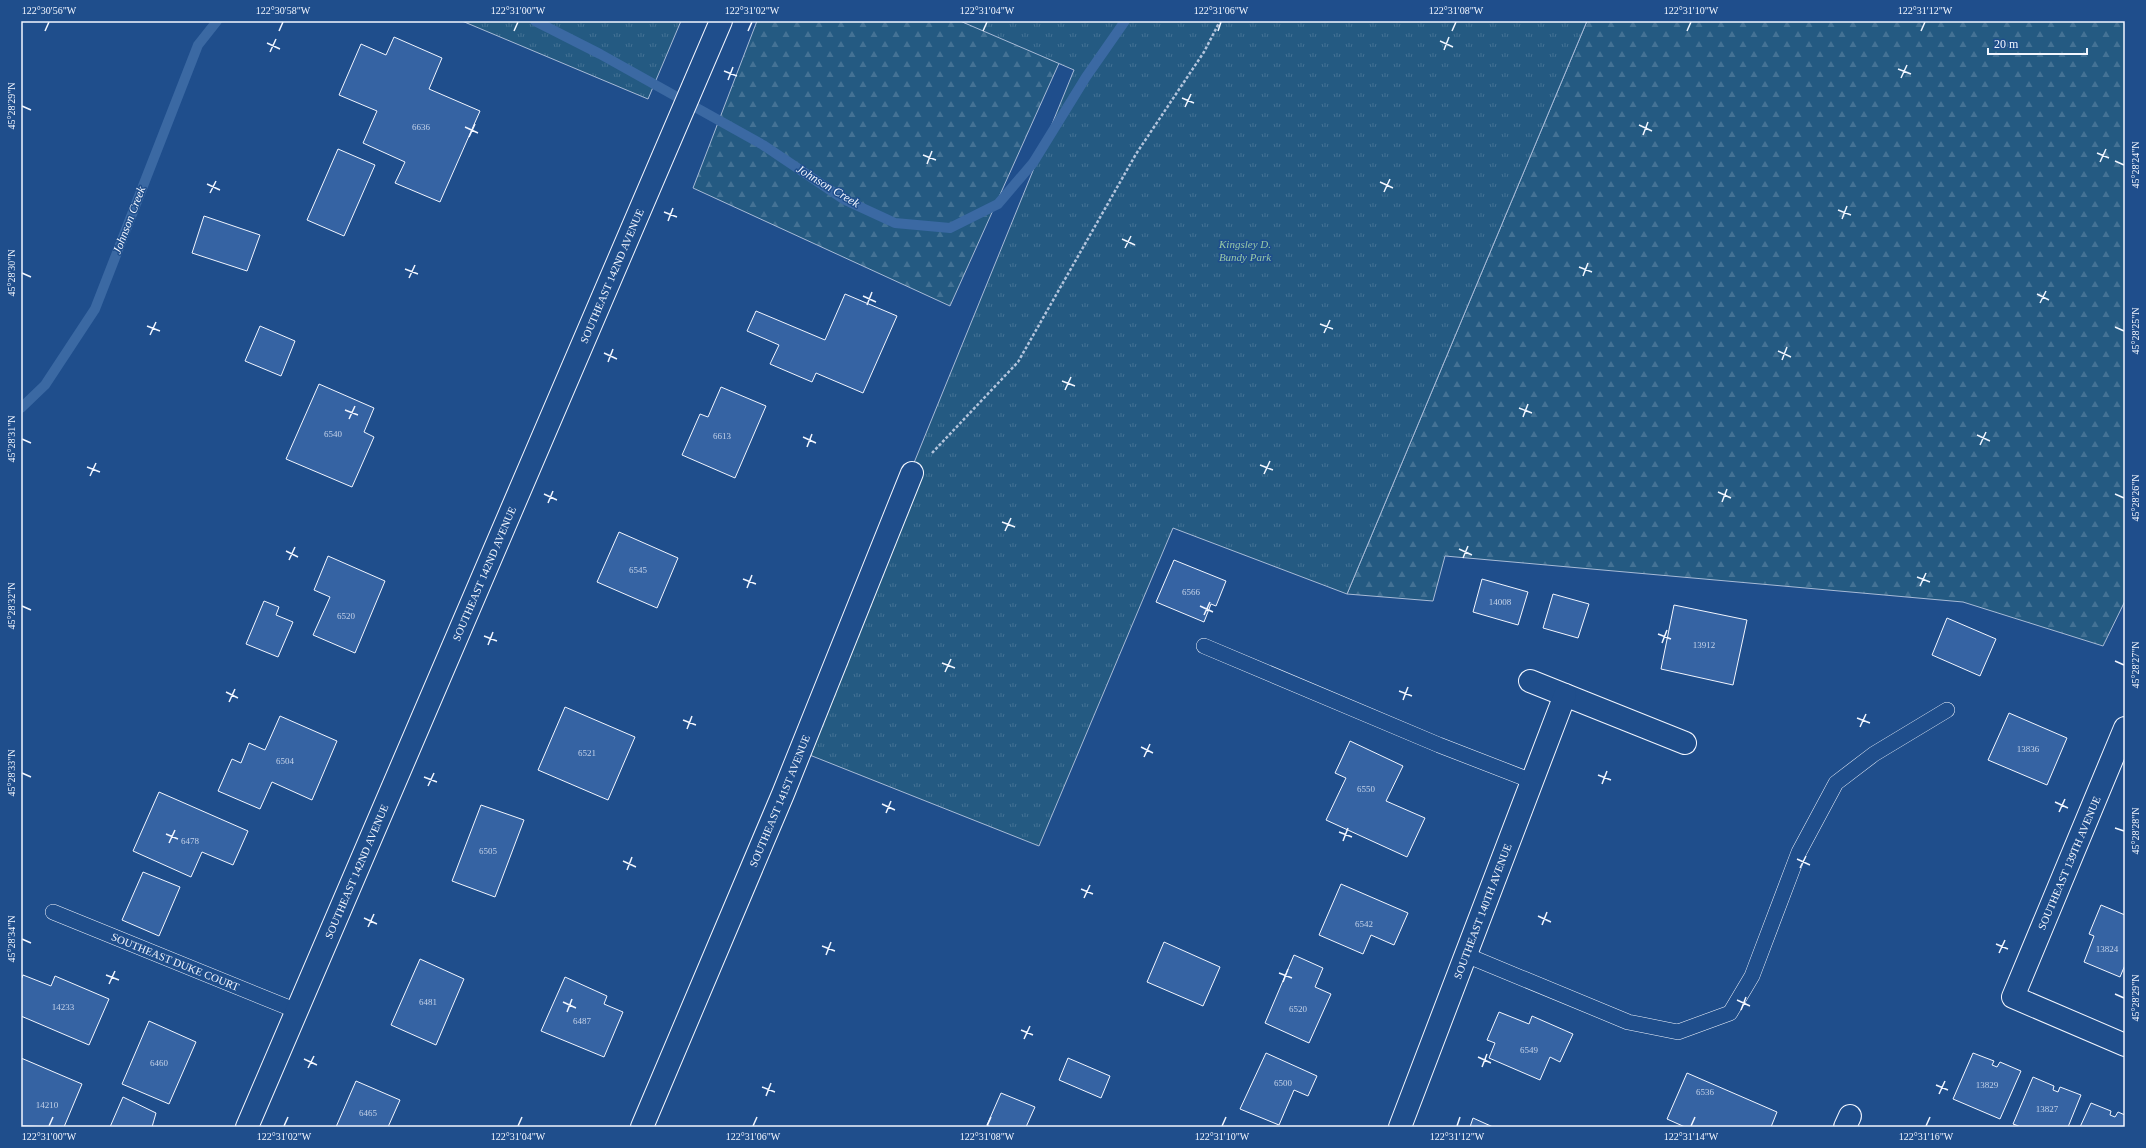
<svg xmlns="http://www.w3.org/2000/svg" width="2146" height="1148" font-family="'Times New Roman',serif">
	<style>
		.forest { fill: url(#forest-firs); stroke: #a8bbd7 }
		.park { fill: url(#park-tufts); stroke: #a8bbd7 }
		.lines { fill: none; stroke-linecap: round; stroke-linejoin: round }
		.stream { stroke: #3b69a3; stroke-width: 10 }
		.building { fill: #3563a3; stroke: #f2f6ff }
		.lane-casing { stroke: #f2f6ff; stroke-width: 16 }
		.street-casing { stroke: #f2f6ff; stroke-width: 24 }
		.path { stroke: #b3c4dc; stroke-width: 2.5; stroke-dasharray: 3 2; stroke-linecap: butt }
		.lane { stroke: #1f4e8c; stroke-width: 15 }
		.street { stroke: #1f4e8c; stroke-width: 22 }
		.ticks { fill: none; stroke: #f2f6ff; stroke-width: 1.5 }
		.labels { text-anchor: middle; stroke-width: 3; stroke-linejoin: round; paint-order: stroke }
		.number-label { font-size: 9px; fill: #c3d1e8 }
		.park-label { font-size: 11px; font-style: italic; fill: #97c8a6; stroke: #1f4e8c }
		.street-label { font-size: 11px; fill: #f2f6ff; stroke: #1f4e8c }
		.water-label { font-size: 12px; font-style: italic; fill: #f2f6ff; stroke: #1f4e8c }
		.neatline { fill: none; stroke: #f2f6ff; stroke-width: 1.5 }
		.ticks-label { font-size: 10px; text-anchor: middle; fill: #f2f6ff }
	</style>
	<defs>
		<pattern id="forest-firs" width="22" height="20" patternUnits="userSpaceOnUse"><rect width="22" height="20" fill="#245a82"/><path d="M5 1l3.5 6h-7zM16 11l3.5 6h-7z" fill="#447295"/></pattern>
		<pattern id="park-tufts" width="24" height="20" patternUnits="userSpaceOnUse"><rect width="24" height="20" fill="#245a82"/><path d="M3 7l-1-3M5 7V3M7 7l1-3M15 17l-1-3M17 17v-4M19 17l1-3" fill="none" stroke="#447295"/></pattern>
	</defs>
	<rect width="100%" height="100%" fill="#1f4e8c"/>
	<!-- forest -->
	<path class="forest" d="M757,21h321l-128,285 -257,-118z
		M1587,21h538v580l-22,45 -140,-44 -518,-46 -12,45 -86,-7z"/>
	<!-- park -->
	<path class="park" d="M462,21h219l-33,78z
		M960,21h627l-240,573 -174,-66 -134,318 -242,-96 277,-680z"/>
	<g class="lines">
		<!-- stream -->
		<path class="stream" d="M535,21l65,33 163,91 82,55 50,23 55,5 48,-24 35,-41 53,-86 39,-56
			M21,408l24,-23 50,-76 103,-264 19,-24"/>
	</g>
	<!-- building -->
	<path class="building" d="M394,37l48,21 -13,31 51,22 -40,91 -45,-19 10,-21 -42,-19 14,-32 -38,-16 22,-51 25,11z
		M338,149l37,16 -31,71 -37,-16z
		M204,216l56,19 -13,36 -55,-18z
		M845,294l52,22 -34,77 -47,-20 -4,9 -42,-18 9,-19 -32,-14 9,-20 69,29z
		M260,326l35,15 -14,35 -36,-15z
		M319,384l55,24 -10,24 10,5 -22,50 -66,-28z
		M721,387l45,19 -31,72 -53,-23 18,-41 8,3z
		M619,532l59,26 -21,50 -60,-26z
		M328,556l57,25 -30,72 -42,-18 17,-38 -16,-7z
		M1174,560l52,21 -10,25 -5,-2 -7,18 -48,-20z
		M1482,579l46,13 -10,33 -45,-13z
		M1553,594l36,10 -11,34 -35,-10z
		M264,601l15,6 -3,8 17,7 -15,35 -32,-13z
		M1674,605l73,15 -14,65 -72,-16z
		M1947,618l49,21 -16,37 -48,-21z
		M565,707l70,30 -27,63 -70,-30z
		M2009,713l58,25 -20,47 -59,-25z
		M280,716l57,25 -25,59 -40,-18 -12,27 -42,-18 14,-32 9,4 8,-20 16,7z
		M1350,741l53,25 -17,35 39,17 -18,39 -81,-37 20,-42 -11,-5z
		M159,792l89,39 -15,34 -31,-13 -11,25 -58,-26z
		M481,805l43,15 -29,77 -43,-16z
		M143,872l37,15 -21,49 -37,-16z
		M1341,884l67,29 -14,32 -23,-10 -8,19 -44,-19z
		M2101,905l24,10v50l-5,12 -36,-15 10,-26 -5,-2z
		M1164,942l56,25 -17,39 -56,-24z
		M1294,955l29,13 -8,19 16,7 -22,49 -44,-20z
		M420,959l44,20 -28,66 -45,-20z
		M23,975l28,11 4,-10 54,23 -20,46 -68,-29v-36z
		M565,977l42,19 -3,8 19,8 -19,45 -63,-26z
		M1499,1012l30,12 3,-8 41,18 -13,28 -10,-5 -10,23 -51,-22 6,-15 -8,-3z
		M149,1021l47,21 -27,62 -47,-20z
		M1266,1053l51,23 -9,20 -14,-6 -15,35 -39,-16z
		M1973,1053l21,8 -2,4 5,2 3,-5 21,9 -21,48 -47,-20z
		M21,1058l61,26 -18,43 -43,-1z
		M1068,1058l42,18 -9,22 -42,-18z
		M1687,1073l90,39 -6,15h-86l-18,-8z
		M2033,1077l21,9 -1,4 5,2 2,-5 21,8 -13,32h-47l-8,-3z
		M356,1081l44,19 -12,27h-52z
		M1001,1093l34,14 -9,20h-35l-4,-2z
		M123,1097l33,16 -4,14h-42z
		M2091,1103l20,8 -1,4 5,2 3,-5 7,3v12h-45z
		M1473,1118l20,9h-23z"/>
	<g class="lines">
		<!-- lane casing -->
		<g class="lane-casing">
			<g id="lane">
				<path d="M1204,646l235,99 93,36"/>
				<path id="s1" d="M53,912l244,99"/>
				<path d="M1466,955l162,67 50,10 52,-19 22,-37 47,-124 37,-69 38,-29 73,-44"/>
			</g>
		</g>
		<!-- street casing -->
		<g class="street-casing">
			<g id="street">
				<path d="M1530,681l155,62"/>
				<path d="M2125,728l-112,269 112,48"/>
				<path id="s2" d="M247,1127l474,-1106"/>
				<path id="s3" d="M642,1127l141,-333 129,-321"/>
				<path id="s4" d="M1400,1127l165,-432"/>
				<path d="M1845,1127l5,-11"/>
			</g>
		</g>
		<!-- path -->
		<path class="path" d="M932,453l86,-91 118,-208 68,-102 16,-31"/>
		<!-- lane -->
		<use href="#lane" class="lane"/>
		<!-- street -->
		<use href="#street" class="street"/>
	</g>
	<!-- ticks -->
	<path class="ticks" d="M45,31l4,-9M279,31l4,-9M514,31l4,-9M748,31l4,-9M983,31l4,-9M1218,31l3,-9M1452,31l4,-9M1687,31l4,-9M1921,31l4,-9M1440,41l13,6M267,43l13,6M1444,50l5,-13M270,52l6,-13M1898,69l13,5M724,71l13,5M1901,78l6,-13M728,80l5,-13M1182,98l12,5M22,106l9,4M1185,107l6,-13M1639,125l13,6M465,127l13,6M1643,135l5,-13M469,137l6,-13M2097,153l12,5M923,155l13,5M2115,161l9,4M2100,162l6,-13M927,164l5,-13M1380,182l13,6M207,184l13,6M1384,192l6,-13M210,193l6,-12M1838,210l13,5M664,212l13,5M1842,219l5,-13M668,221l5,-13M1122,239l13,6M1125,248l6,-12M1579,267l13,5M405,269l13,5M22,273l9,4M1583,276l5,-13M409,278l6,-13M2037,294l12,6M863,296l13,6M2040,303l6,-12M867,305l5,-13M1320,324l13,5M147,326l13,5M2115,327l9,4M1324,333l6,-13M150,335l6,-13M1778,351l13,6M604,353l13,6M1782,360l5,-13M608,362l5,-13M1062,381l13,5M1065,390l6,-13M1519,408l13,5M345,410l13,5M1523,417l5,-13M349,419l6,-13M1977,435l13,6M803,437l13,6M22,439l9,4M1980,445l6,-13M807,447l5,-13M1260,465l13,5M87,467l13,5M1264,474l6,-13M90,476l6,-13M1718,492l13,6M544,494l13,6M2115,494l9,4M1722,502l5,-13M548,503l5,-12M1002,522l13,5M1005,531l6,-13M1459,549l13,6M286,551l12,6M1463,558l5,-12M289,560l6,-13M1917,577l13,5M743,579l13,5M1920,586l6,-13M747,588l5,-13M22,606l9,4M1200,606l13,6M1204,615l6,-13M1658,634l13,5M484,636l13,5M1662,643l5,-13M488,645l5,-13M2115,661l9,4M942,663l13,5M945,672l6,-13M1399,691l13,5M226,692l12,6M1403,700l5,-13M229,702l6,-13M1857,718l13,5M683,720l13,5M1860,727l6,-13M687,729l5,-13M1141,747l12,6M1144,757l6,-13M22,773l9,4M1598,775l13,5M424,777l13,5M1602,784l5,-13M428,786l6,-13M2055,802l13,6M882,804l13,6M2059,812l6,-13M886,813l5,-12M2115,828l9,3M1339,832l13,5M166,834l12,5M1343,841l5,-13M169,843l6,-13M1797,859l13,6M623,861l13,6M1800,868l6,-12M627,870l5,-13M1081,889l12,5M1084,898l6,-13M1538,916l13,6M364,918l13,6M1542,925l5,-13M368,927l6,-13M22,939l9,4M1996,944l12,5M822,946l13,5M1999,953l6,-13M826,955l5,-13M1279,973l13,5M106,975l13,5M1283,982l5,-13M109,984l6,-13M2115,994l9,4M1737,1000l13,6M563,1002l13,6M1741,1010l5,-13M567,1012l5,-13M1021,1030l12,5M1024,1039l6,-13M1478,1057l13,6M304,1059l13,6M1482,1067l5,-13M308,1068l6,-12M1936,1085l12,5M762,1087l13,5M1939,1094l6,-13M766,1096l5,-13M49,1126l4,-9M284,1126l4,-9M518,1126l4,-9M753,1126l4,-9M987,1126l4,-9M1222,1126l4,-9M1457,1126l3,-9M1691,1126l4,-9M1926,1126l4,-9"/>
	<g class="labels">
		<!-- number labels -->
		<g class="number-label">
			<text x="421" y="130">6636</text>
			<text x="333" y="437">6540</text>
			<text x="722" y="439">6613</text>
			<text x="638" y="573">6545</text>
			<text x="1191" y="595">6566</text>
			<text x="1500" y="605">14008</text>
			<text x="346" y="619">6520</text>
			<text x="1704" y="648">13912</text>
			<text x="2028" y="752">13836</text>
			<text x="587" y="756">6521</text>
			<text x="285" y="764">6504</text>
			<text x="1366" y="792">6550</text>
			<text x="190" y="844">6478</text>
			<text x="488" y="854">6505</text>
			<text x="1364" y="927">6542</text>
			<text x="2107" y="952">13824</text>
			<text x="428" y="1005">6481</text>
			<text x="63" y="1010">14233</text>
			<text x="1298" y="1012">6520</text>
			<text x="582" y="1024">6487</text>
			<text x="1529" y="1053">6549</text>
			<text x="159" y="1066">6460</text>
			<text x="1283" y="1086">6500</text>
			<text x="1987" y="1088">13829</text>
			<text x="1705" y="1095">6536</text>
			<text x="47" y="1108">14210</text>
			<text x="2047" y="1112">13827</text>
			<text x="368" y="1116">6465</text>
		</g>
		<!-- park labels -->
		<g class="park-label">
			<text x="1245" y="248">Kingsley D.<tspan x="1245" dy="13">Bundy Park</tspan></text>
		</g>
		<!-- street labels -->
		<g class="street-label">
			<text dy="4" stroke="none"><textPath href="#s2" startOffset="926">SOUTHEAST 142ND AVENUE</textPath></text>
			<text dy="4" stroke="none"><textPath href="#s2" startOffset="602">SOUTHEAST 142ND AVENUE</textPath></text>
			<text dy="4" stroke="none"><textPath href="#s3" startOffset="354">SOUTHEAST 141ST AVENUE</textPath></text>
			<text transform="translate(2069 863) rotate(-67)" y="4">SOUTHEAST 139TH AVENUE</text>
			<text dy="4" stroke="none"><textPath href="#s2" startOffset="278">SOUTHEAST 142ND AVENUE</textPath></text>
			<text dy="4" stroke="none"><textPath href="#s4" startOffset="231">SOUTHEAST 140TH AVENUE</textPath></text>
			<text dy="4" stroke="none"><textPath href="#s1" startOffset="132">SOUTHEAST DUKE COURT</textPath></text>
		</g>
		<!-- water labels -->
		<g class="water-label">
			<text transform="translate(828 186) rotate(31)" y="4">Johnson Creek</text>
			<text transform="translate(129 220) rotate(-69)" y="4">Johnson Creek</text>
		</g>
	</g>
	<!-- border -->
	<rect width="2146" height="1148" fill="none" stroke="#1f4e8c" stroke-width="44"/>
	<!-- scale -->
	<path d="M1988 48v6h99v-6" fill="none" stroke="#f2f6ff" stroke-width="2"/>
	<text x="1994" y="48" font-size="12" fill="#f2f6ff" stroke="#1f4e8c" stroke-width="3" paint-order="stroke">20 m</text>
	<rect x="22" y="22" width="2102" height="1104" class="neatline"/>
	<g class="ticks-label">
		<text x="49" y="14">122°30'56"W</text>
		<text x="283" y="14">122°30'58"W</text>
		<text x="518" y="14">122°31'00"W</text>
		<text x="752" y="14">122°31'02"W</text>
		<text x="987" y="14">122°31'04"W</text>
		<text x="1221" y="14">122°31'06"W</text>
		<text x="1456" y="14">122°31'08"W</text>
		<text x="1691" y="14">122°31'10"W</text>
		<text x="1925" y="14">122°31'12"W</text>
		<text transform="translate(11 106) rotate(-90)" y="4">45°28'29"N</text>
		<text transform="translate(2135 165) rotate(-90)" y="4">45°28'24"N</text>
		<text transform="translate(11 273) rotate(-90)" y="4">45°28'30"N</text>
		<text transform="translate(2135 331) rotate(-90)" y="4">45°28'25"N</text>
		<text transform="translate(11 439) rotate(-90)" y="4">45°28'31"N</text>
		<text transform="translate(2135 498) rotate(-90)" y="4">45°28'26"N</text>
		<text transform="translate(11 606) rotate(-90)" y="4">45°28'32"N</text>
		<text transform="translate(2135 665) rotate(-90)" y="4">45°28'27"N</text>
		<text transform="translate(11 773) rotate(-90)" y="4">45°28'33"N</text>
		<text transform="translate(2135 831) rotate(-90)" y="4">45°28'28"N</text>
		<text transform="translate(11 939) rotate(-90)" y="4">45°28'34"N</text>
		<text transform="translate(2135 998) rotate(-90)" y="4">45°28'29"N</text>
		<text x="49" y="1140">122°31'00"W</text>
		<text x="284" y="1140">122°31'02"W</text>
		<text x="518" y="1140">122°31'04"W</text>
		<text x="753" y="1140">122°31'06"W</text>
		<text x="987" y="1140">122°31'08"W</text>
		<text x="1222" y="1140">122°31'10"W</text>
		<text x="1457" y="1140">122°31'12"W</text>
		<text x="1691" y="1140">122°31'14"W</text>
		<text x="1926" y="1140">122°31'16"W</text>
	</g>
</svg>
